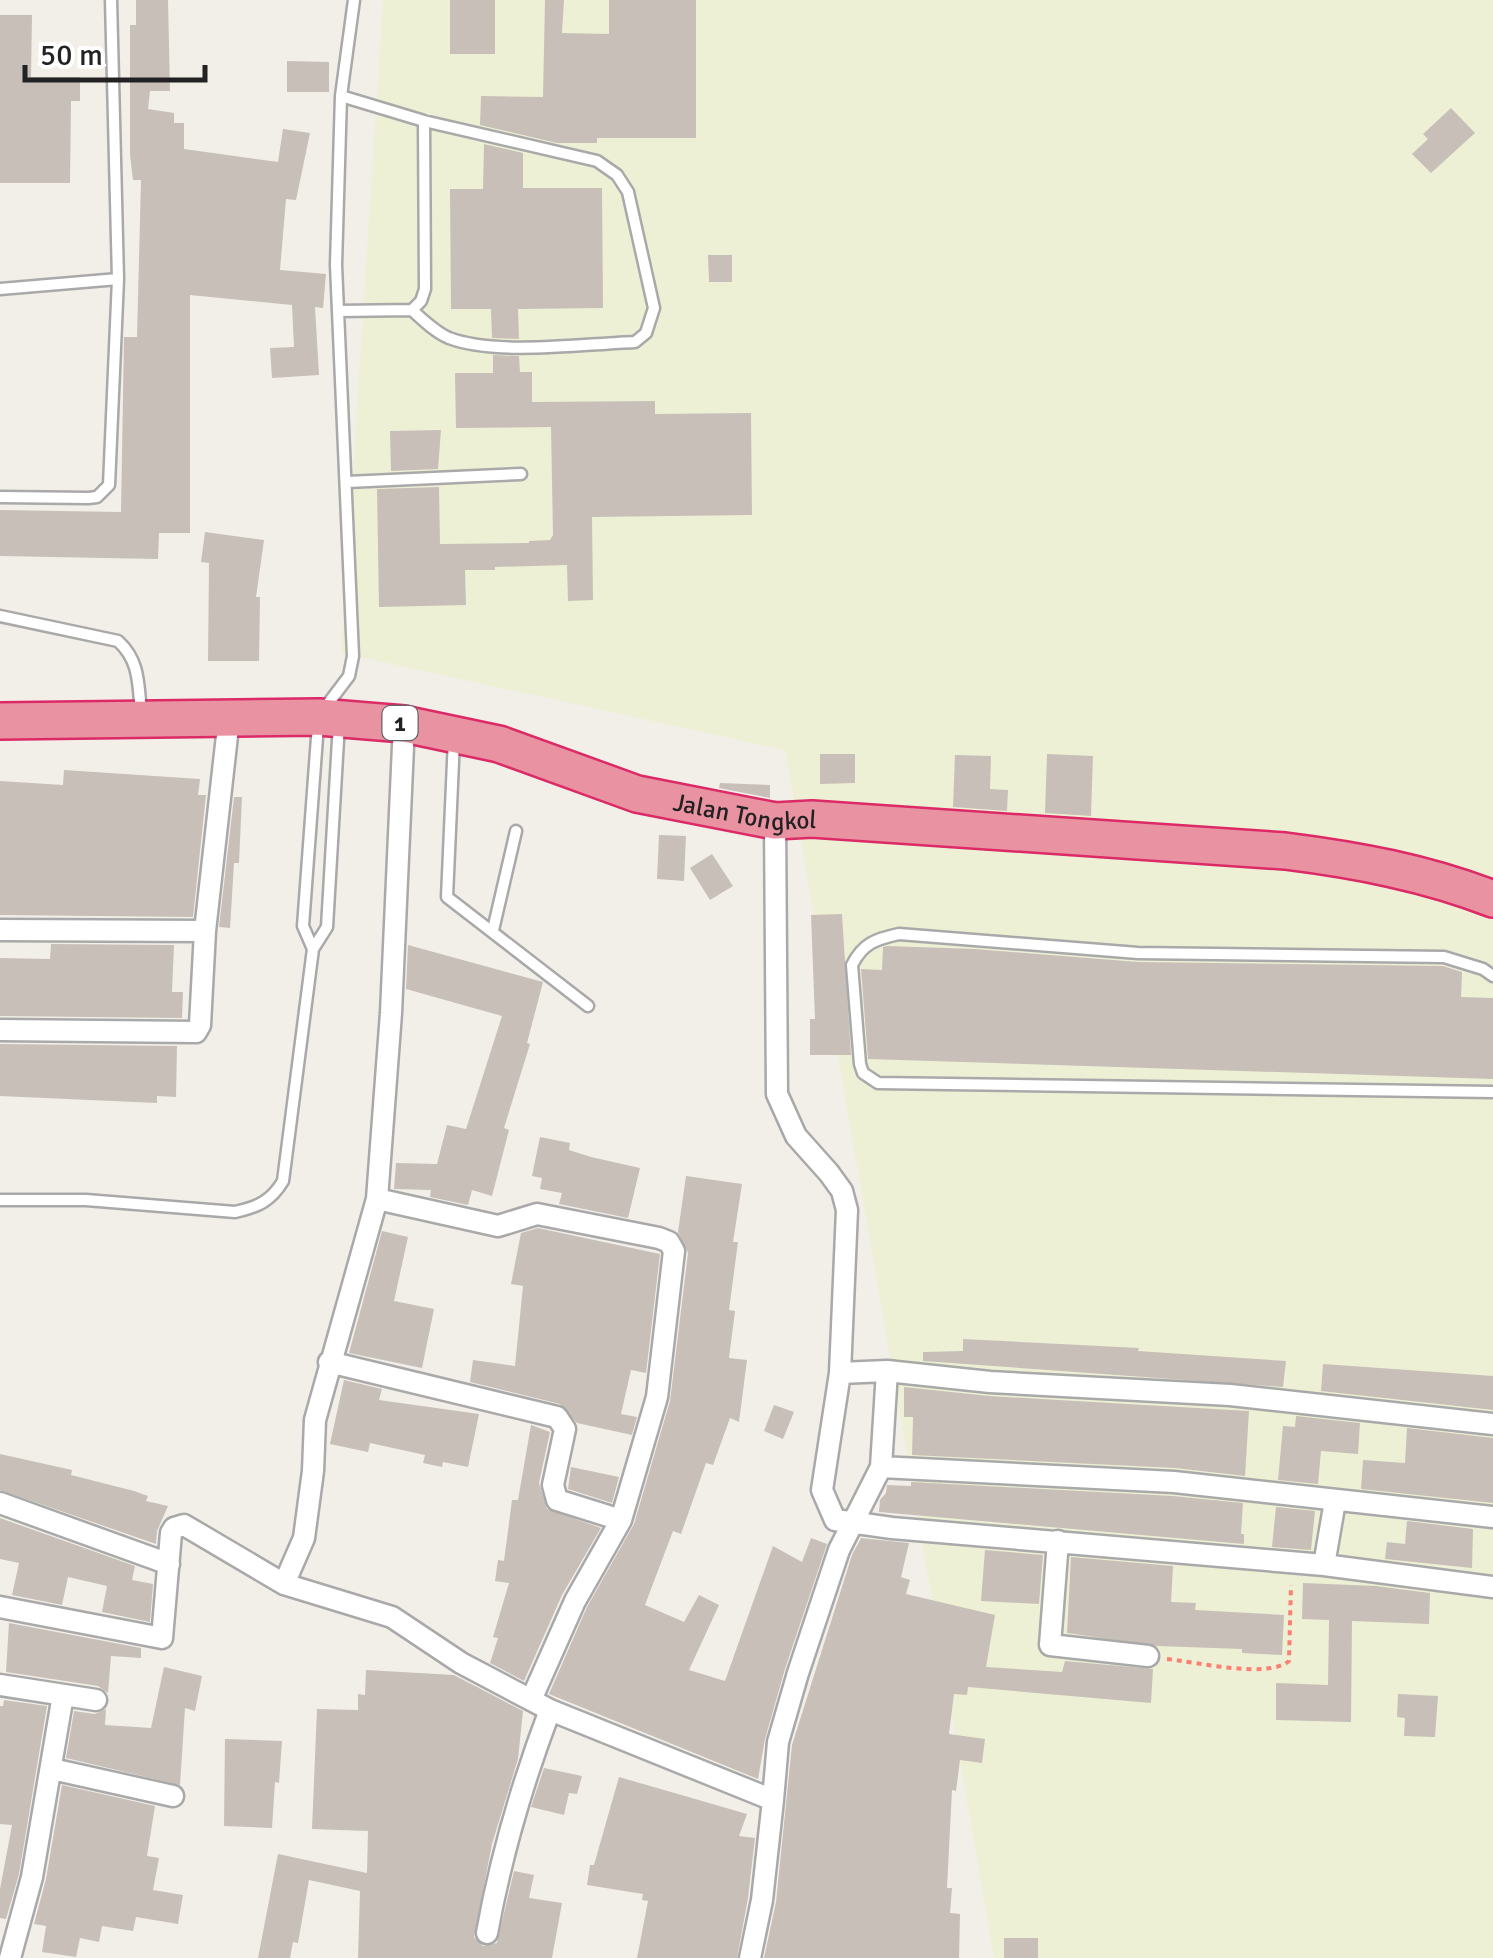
<svg xmlns="http://www.w3.org/2000/svg" width="1493" height="1958" font-family="Signika,sans-serif">
	<style>
		.farmland { fill: #eef0d5 }
		.building { fill: #c7bfb8 }
		.lines { fill: none; stroke-linecap: round; stroke-linejoin: round }
		.lane-casing { stroke: #a9a9a9; stroke-width: 15 }
		.street-casing { stroke: #a9a9a9; stroke-width: 25 }
		.highway-casing { stroke: #dc2a67; stroke-width: 40 }
		.path { stroke: #fa8072; stroke-width: 4; stroke-dasharray: 5 5; stroke-linecap: butt }
		.lane { stroke: #fff; stroke-width: 10 }
		.street { stroke: #fff; stroke-width: 20 }
		.highway { stroke: #e892a2; stroke-width: 35 }
		.labels { text-anchor: middle; stroke-width: 9; stroke-linejoin: round; paint-order: stroke }
		.shield { fill: #fff; stroke: #646464; stroke-width: 2.5 }
		.shield-label { font-size: 22px; font-weight: bold; fill: #222 }
		.street-label { font-size: 25px; fill: #222; stroke: #fff }
	</style>
	<rect width="100%" height="100%" fill="#f2efe9"/>
	<!-- farmland -->
	<path class="farmland" d="M383,0h1110v1958h-499l-209,-1208 -444,-97z"/>
	<!-- building -->
	<path class="building" d="M136,0h32l2,91h-20l-2,18 26,4v10h10v26l94,13 5,-33 27,4 -14,67 -10,-1 -6,71 46,4 -3,34 -8,-1 4,68 -47,3 -2,-30 24,-1 -2,-42 -102,-10v238h-31l-1,26 -158,-3v-46l121,2 3,-175h13l4,-157h-8l-3,-25v-130h6z
		M450,0h45v54h-45z
		M545,0h19l-2,33 47,1v-34h87v138h-99v5h-40l-77,-18 1,-29 62,1z
		M0,15h32l-1,62h49v24h-9l-1,82h-70z
		M287,61l42,1v30h-42z
		M1451,108l24,25 -44,40 -19,-19 16,-15 -5,-5z
		M484,144l39,9v35h79l1,120 -85,1 1,30 -27,-1 -1,-29h-40l-1,-120h33z
		M708,255h24v27h-23z
		M493,355l26,1 1,16h12v30l123,-1v13l96,-1 1,102 -160,2 1,83 -25,1 -1,-36 -72,2v3h-30l1,35 -87,2 -2,-118 62,-2 1,57 89,-1v-2l21,-1 3,-5 -2,-108 -95,1 -1,-55h38z
		M441,430l-3,39 -47,2 -1,-40z
		M205,532l59,8 -8,57h4l-1,64h-51l1,-98 -8,-1z
		M820,754h35v29l-35,1z
		M1047,754l46,2 -2,60 -46,-3z
		M955,755l36,1 -1,33 18,1 -1,21 -54,-4z
		M64,770l136,9 -2,16h8l-13,122 -193,-2v-134l63,4z
		M720,783l50,2v13l-51,-10z
		M234,797h8l-3,66h-5l-4,65 -11,-1z
		M659,835l27,1 -2,45 -27,-2z
		M712,854l21,32 -23,14 -20,-32z
		M842,914l9,141h-41v-36h5l-4,-104z
		M51,944l123,1 -2,47h11l-1,26 -182,-2v-58l50,1z
		M408,945l135,37 -16,61 3,1 -26,84 5,2 -17,66 -20,-6 -4,15 -38,-8 1,-7 -37,-1 2,-26 41,1 10,-39 19,4 36,-113 -96,-27z
		M887,946l88,3 163,13 305,4 19,6 -1,25 32,1v81l-625,-20 -7,-90 21,1 1,-23z
		M0,1044l177,2 -1,51 -19,-1v7l-157,-7z
		M540,1137l30,6 -1,7 22,7 49,11 -12,50 -69,-14 3,-11 -22,-4 2,-11 -10,-2z
		M686,1176l56,8 -9,58h5l-9,68 6,1 -6,47 18,2 -8,62 -9,-4 -17,47 -7,-2 -25,71 -8,-3 -28,74 39,17 15,-27 20,10 -30,65 36,11 48,-135 29,16 9,-24 16,6 -42,125 -20,70 -7,40 -209,-85 38,-87 47,-83 36,-123 18,-148 -10,-21z
		M538,1228l122,26 -14,119 -15,-3 -10,44 16,3 -5,18 -55,-12 -17,-19 -90,-22 3,-22 42,6 8,-80 -12,-2 10,-51z
		M382,1231l26,6 -14,64 40,8 -12,59 -73,-15z
		M963,1339l176,9 -1,3 148,10 -3,26 -360,-26v-9l40,-1z
		M1323,1364l170,12v34l-172,-19z
		M344,1380l38,9 -3,11 100,14 -11,53 -25,-5 -1,5 -19,-4 2,-8 -55,-12 -2,9 -38,-8z
		M904,1387l85,9 260,15 -4,65 -70,-8 -263,-13 1,-38h-9z
		M774,1405l20,7 -11,27 -19,-8z
		M1296,1416l64,7 -2,31 -37,-3 -3,33 -40,-4 5,-54 12,1z
		M531,1425l19,7 -11,51 8,26 54,19 -39,67 -38,86 -34,-18 8,-25 -5,-1 16,-54 -14,-2 3,-21 6,1 8,-61h6z
		M1407,1428l86,10v65l-132,-14 2,-29 42,3z
		M0,1454l72,16 -1,5 63,16 14,5 -2,5 22,5 -11,25 -1,13 -156,-54z
		M571,1467l48,10 -7,26 -44,-14z
		M911,1482l262,14 70,7 -2,31h3v10l-365,-32 1,-12 6,-7 1,-8 24,1z
		M1276,1507l39,4 -4,39 -39,-3z
		M0,1518l135,48 -3,14 21,4 -3,38 -48,-10 5,-26 -39,-9 -6,28 -50,-10 7,-32 -19,-4z
		M1407,1521l66,8 -1,39 -87,-9 2,-17 18,2z
		M861,1538l48,5 -8,34 9,3 -4,14 89,21 -9,52 76,5 3,-11 88,8 -2,34 -183,-16 -1,8 -13,-1 -5,40 36,5 -3,24 -22,-3 -4,31 -4,-1 -5,98h5l-2,25 10,1 -1,44h-195l12,-56 16,-157 60,-190z
		M985,1550l58,5 -4,49 -58,-3z
		M1071,1557l102,9 -2,36 25,1 -1,7 89,5 -2,40 -40,-2v-4l-85,-3 -90,-13z
		M1303,1583l73,3 54,7 -1,31 -77,-3 -1,101 -75,-2v-37l52,2 1,-65 -27,-1z
		M9,1623l132,25v10l-30,-2 -3,37 -10,-7 -92,-14z
		M164,1667l38,9 -7,35 -10,-3 -5,77 -114,-27 8,-47 21,3 11,-5 -1,16 46,3z
		M366,1670l88,5 69,36 -5,48 -26,85 -18,93 9,9 14,-3 17,-72 20,4 -5,23 33,5 -10,55h-194l2,-67 -51,-11 -11,63 -5,-1 -3,16h-32l20,-104 89,19 1,-42 -56,-2 5,-120 41,1v-16l7,1z
		M1398,1694l40,2 -3,41 -31,-1 1,-18 -8,-1z
		M4,1700l43,6 -28,168 -13,45 -6,-1v-29l12,-64 -12,-1v-118h3z
		M225,1739l57,2 -3,42 -4,-1 -3,46 -48,-2z
		M544,1768l38,8 -5,18 -8,-1 -5,22 -33,-8z
		M619,1777l128,37 -8,22 16,2 -7,60 -11,60h-100l11,-57 -6,-1 1,-6 -56,-9 3,-20h4z
		M62,1785l93,21 -8,50 12,2 -6,32 30,5 -5,29 -42,-7 -3,14 -31,-5 -3,16 -19,-4 -4,19 -34,-5 4,-26 -12,-2 12,-45z
		M1004,1938h34v20h-34z"/>
	<g class="lines">
		<!-- lane casing -->
		<g class="lane-casing">
			<path id="lane" d="M341,96l83,25 173,40 20,14 11,17 26,116 -8,25 -11,9c-53,2 -138,14 -186,-4 -14,-6 -26,-18 -37,-28
				M0,289l118,-10
				M339,311l73,-1 9,-9 4,-12 -1,-168
				M347,482l174,-8
				M0,497l88,1 9,-1 12,-12 9,-206 -7,-279
				M0,616l118,25c22,20 20,43 23,71
				M324,709l25,-33 4,-20 -17,-391 5,-169 13,-96
				M454,739l-7,158 141,109
				M493,930l23,-99
				M313,949l-10,-23 15,-202
				M1493,976l-10,-7 -39,-12 -306,-4 -239,-19c-23,5 -36,9 -47,31l8,99 3,9 15,10 615,9
				M0,1200h86l149,12c23,-5 36,-11 48,-31l30,-232 14,-22 12,-204"/>
		</g>
		<!-- street casing -->
		<g class="street-casing">
			<path id="street" d="M775,821l2,273 19,42 33,37 13,18 5,19 -7,163 -18,117 13,30 57,8 432,37 169,22
				M0,930l205,1
				M0,1030l196,2 4,-7 5,-94 24,-213
				M377,1199l121,27 39,-12 122,24 10,4 5,9 -17,146 -36,123 -46,81 -44,99
				M329,1362l228,55 8,12 -12,56 4,15 64,20
				M840,1373l47,-2 103,11 240,13 263,29
				M881,1467l293,15 319,35
				M0,1503l169,61
				M1058,1541l-8,104 98,11
				M1324,1565l11,-64
				M284,1584l20,-46 9,-67 2,-51 62,-221 14,-186 13,-289
				M0,1607l162,31 9,-105 3,-5 10,-3 100,59 108,33 69,46 89,47 223,90 -11,100 -12,58
				M0,1685l96,15
				M52,1769l121,27
				M773,1800l5,-58 20,-69 41,-123 42,-83 6,-96
				M487,1933c14,-78 35,-149 63,-223
				M10,1958l22,-81 31,-182"/>
		</g>
		<!-- highway casing -->
		<g class="highway-casing">
			<g id="highway">
				<path id="s1" d="M0,721l319,-4 85,7 95,20 138,50 138,27 37,-2 473,32c72,9 141,22 208,48"/>
			</g>
		</g>
		<!-- path -->
		<path class="path" d="M1167,1659c29,3 101,20 122,2l2,-76"/>
		<!-- lane -->
		<use href="#lane" class="lane"/>
		<!-- street -->
		<use href="#street" class="street"/>
		<!-- highway -->
		<use href="#highway" class="highway"/>
	</g>
	<g class="labels">
		<!-- shield labels -->
		<rect class="shield" x="382.5" y="706" width="35" height="34" rx="8"/>
		<g class="shield-label">
			<text x="400" y="731">1</text>
		</g>
		<!-- street labels -->
		<g class="street-label">
			<text dy="9" stroke="none"><textPath href="#s1" startOffset="758">Jalan Tongkol</textPath></text>
		</g>
	</g>
	<!-- scale -->
	<path d="M25 65v15h180v-15" fill="none" stroke="#222222" stroke-width="5"/>
	<text x="40" y="65" font-size="30" fill="#222222" stroke="#ffffff" stroke-width="8" paint-order="stroke">50 m</text>
</svg>
